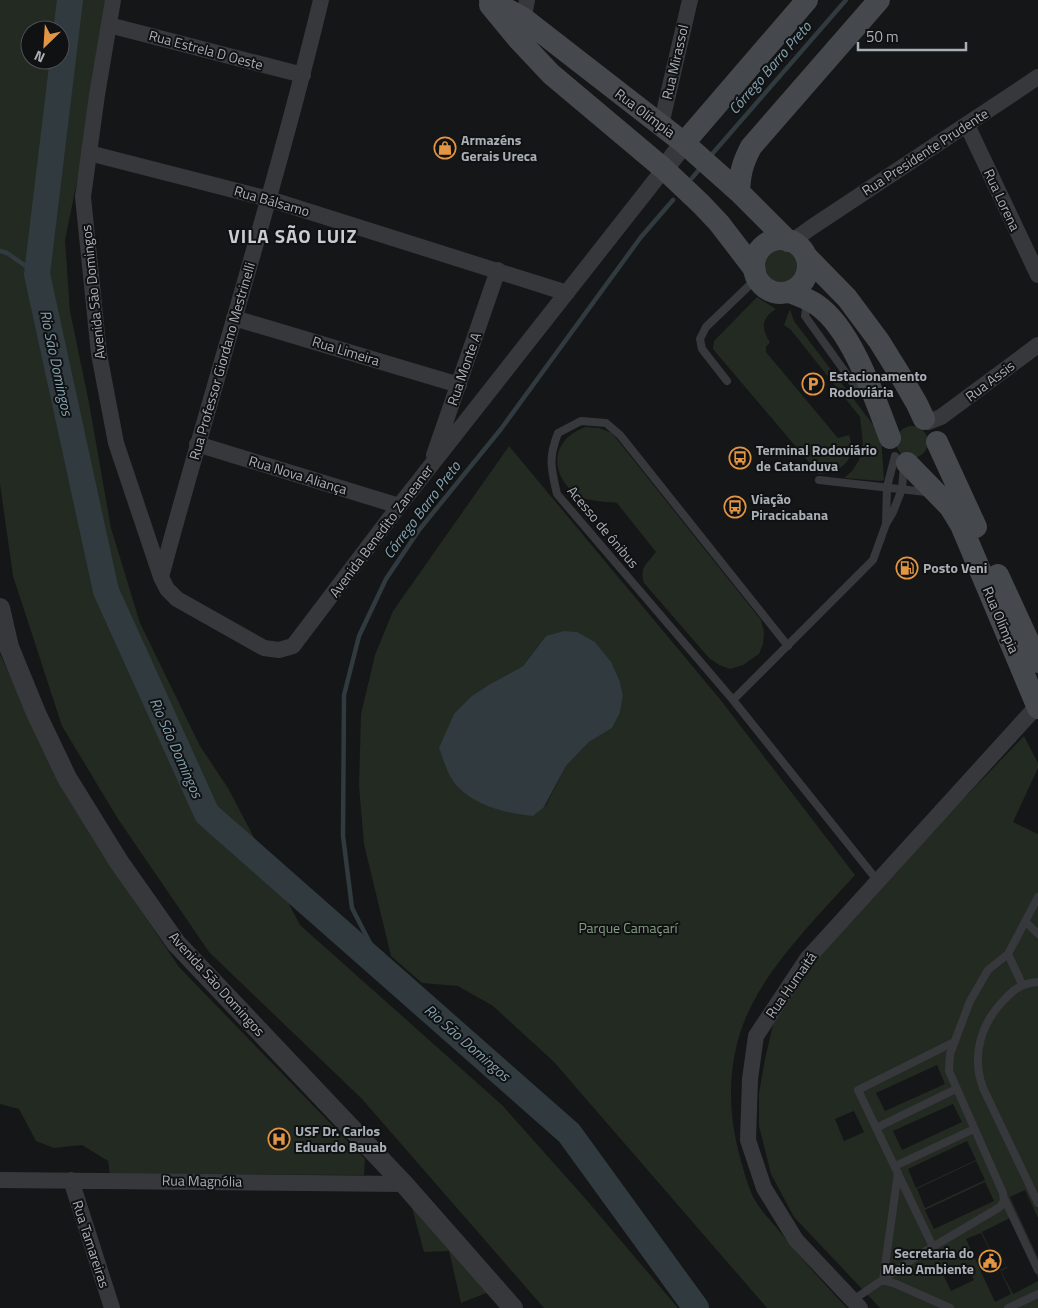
<svg xmlns="http://www.w3.org/2000/svg" width="1038" height="1308" font-family="'Titillium Web',sans-serif">
	<style>
		.green { fill: #222a22; fill-rule: evenodd }
		.water { fill: #303a3f }
		.lines { fill: none; stroke-linecap: round; stroke-linejoin: round }
		.stream { stroke: #303a3f; stroke-width: 4.5 }
		.river { stroke: #303a3f; stroke-width: 26 }
		.service { stroke: #37383c; stroke-width: 8 }
		.minor { stroke: #37383c; stroke-width: 16 }
		.tertiary { stroke: #37383c; stroke-width: 20 }
		.secondary { stroke: #45484c; stroke-width: 22 }
		.labels { text-anchor: middle; stroke-width: 4; stroke-linejoin: round; paint-order: stroke }
		.street-label { font-size: 14px; fill: #a9afb6; stroke: #101112 }
		.poi-label { font-size: 14px; font-weight: bold; fill: #a9afb6; stroke: #101112; text-anchor: start }
		.park-label { font-size: 14px; fill: #849f81; stroke: #101112 }
		.water-label { font-size: 15px; font-style: italic; fill: #82a0ae; stroke: #101112 }
		.district-label { font-size: 19px; font-weight: bold; letter-spacing: 1px; fill: #c9cdd2; stroke: #101112 }
	</style>
	<rect width="100%" height="100%" fill="#151617"/>
	<!-- green -->
	<path class="green" d="M0,0h106l-24,157 -17,83 5,71 19,92 22,125 29,95 60,123 28,42 72,137 202,180 82,92 94,111h-134l-182,-209 -153,-147 -91,-133 -56,-93 -49,-150 -13,-92zM30,30h30v30h-30z
		M761 267a19 19 0 1 1 38 0a19 19 0 1 1-38 0Z
		M757,297l19,12c-15,9 -15,20 -6,33l-4,5v5l72,86 11,-3c9,24 -7,37 -30,39l-106,-125 1,-8z
		M790,309l4,12 87,114 3,45 -3,1 -37,-3 8,-7 7,-11 4,-16 -3,-27 -69,-87 -7,-5z
		M896 442a16 16 0 1 1 32 0a16 16 0 1 1-32 0Z
		M586,427l13,1 13,5 149,187 3,12 -1,12 -4,10 -16,11 -13,4 -11,-4 -10,-7 -65,-75c-5,-16 3,-19 12,-31l-39,-49c-12,-2 -31,-1 -42,-9 -27,-22 -23,-56 11,-67z
		M509,446l210,252 136,177c-36,40 -87,91 -108,140 -18,40 -20,88 -10,130 3,13 12,47 19,57 7,11 16,20 24,30 21,26 43,51 67,76h-80l-213,-246 -61,-56 -35,-20 -36,-3 -31,-27 -27,-112 -5,-58 2,-72 14,-59 18,-44zM546,636l74,46 3,12 -3,19 -8,15 -23,14 -23,24 -21,41 -53,-124 31,-17z
		M0,654l60,130 41,67 78,116 186,192 -1,16 -254,-1 -2,-13 -26,-16 -28,3 -18,-7 -17,-32 -19,-5z
		M1024,736l14,27v5l-25,54 25,12v384l-13,-28 -15,7 28,61v20l-28,-60 -28,14 10,22 7,-3 8,17 -6,3 12,23 25,-13v27h-158l-86,-91 -23,-43 -12,-48v-33l6,-34 8,-34 49,-79zM937,1065l8,19 -60,27 -9,-18zM953,1104l9,18 -60,28 -9,-19zM854,1111l10,21 -20,9 -9,-22zM967,1141l9,19 -60,28 -8,-19zM976,1161l9,19 -60,28 -8,-19zM985,1182l9,19 -60,28 -9,-19zM981,1233l11,22 7,-3 7,15 -6,3 11,24 -16,8 -29,-63zM966,1264l8,16 -23,11 -8,-17z
		M411,1204l78,88 -28,11 -12,-52 -25,1z"/>
	<!-- water -->
	<path class="water" d="M564,631l13,1 18,10 16,20 9,20 3,13 -3,18 -8,15 -23,14 -23,24 -22,41 -11,9c-27,-3 -55,-9 -75,-29 -10,-10 -14,-26 -19,-39l15,-34 18,-18 20,-13 31,-17 23,-30z"/>
	<g class="lines">
		<!-- stream -->
		<path class="stream" d="M713,153l133,-153
			M692,178l6,-7
			M0,251l7,2 30,21
			M386,974l-34,-66 -9,-72 1,-141 15,-59 27,-57 33,-49 82,-101 140,-192 32,-37"/>
		<!-- river -->
		<path class="river" d="M70,0l-33,274 69,317 101,223 362,319 127,175"/>
		<!-- service -->
		<path class="service" d="M807,302l-2,14 48,67 12,8
			M727,381l-25,-32 -2,-10 6,-12 51,-49
			M819,480l107,12
			M886,524l1,-37 8,-31
			M788,646l-168,-211 -14,-12 -25,-2 -23,12c-10,26 -7,35 -1,61l176,206 144,180
			M733,700l140,-140 13,-36 7,-12 9,-23 2,-24
			M1026,922l12,12
			M1038,982c-15,1 -23,6 -33,17 -24,24 -34,56 -22,89l55,115
			M1022,984l-14,-30 30,-57
			M876,1128l80,-39
			M895,1166l79,-37
			M898,1173l-15,107 13,4 54,24
			M1004,1198l34,72
			M933,1247l-75,-157 96,-48
			M853,1300l66,-45 81,-48 4,-6 -1,-8 -54,-122 1,-17 20,-53 18,-31 20,-16
			M1008,1308l30,-14"/>
		<!-- minor -->
		<path class="minor" d="M113,0l-16,95 -14,102 16,157 17,89 45,134 6,12 10,10 87,49 15,2 14,-4 106,-140 265,-337
			M109,25l194,50
			M522,27l5,-27
			M661,125l29,-125
			M967,125l71,150
			M89,153l180,46 298,94
			M791,242l21,-15 226,-150
			M234,318l225,67
			M928,422l13,-5 97,-72
			M197,444l202,62
			M434,455l64,-185
			M161,577c52,-193 113,-383 160,-577
			M0,1180l404,4
			M71,1180l41,128
			M860,1308l-64,-68 -32,-52 -16,-48 2,-61 6,-43 51,-77 231,-254"/>
		<!-- tertiary -->
		<path class="tertiary" d="M664,169l20,-26
			M0,608l9,39 27,66 31,65 52,84 57,81 228,241 109,124"/>
		<!-- secondary -->
		<path class="secondary" d="M490,0l33,18 161,125 55,49 49,49
			M490,5l29,35 32,34 113,95 37,35 18,19 36,47
			M684,143l123,-143
			M739,192c1,-18 3,-28 12,-45l128,-147
			M754 266a27 27 0 1 1 54 0a27 27 0 1 1-54 0Z
			M806,256l41,42 32,43 23,37 15,26 7,15
			M790,292c9,4 19,7 27,13 35,24 58,94 73,133
			M937,442l39,85
			M907,463l43,44 11,18 77,183
			M998,575l40,87"/>
	</g>
	<!-- icons -->
	<defs>
		<g id="shop-ring" transform="scale(1.125)"><circle r="9.5" fill="#101112" stroke="#e29542" stroke-width="1.5"/><path d="M-5-2.5h2.3a2.7 3.5 0 0 1 5.4 0H5L5.5 6h-11ZM-1.5-2.5h3a1.5 2.3 0 0 0-3 0Z" fill="#e29542"/></g>
		<g id="parking-ring" transform="scale(1.125)"><circle r="9.5" fill="#101112" stroke="#e29542" stroke-width="1.5"/><path d="M-3.5-5.5H1a3.5 3.5 0 0 1 0 7H-1V5.5H-3.5ZM-1-3.4V-.6H.8a1.4 1.4 0 0 0 0-2.8Z" fill="#e29542"/></g>
		<g id="bus-ring" transform="scale(1.125)"><circle r="9.5" fill="#101112" stroke="#e29542" stroke-width="1.5"/><path d="M-5-6H5V4H4V6H2V4H-2V6H-4V4H-5ZM-3.5-4V0h7V-4ZM-3.5 1.2v1.5H-2V1.2ZM2 1.2v1.5H3.5V1.2Z" fill="#e29542"/></g>
		<g id="fuel-ring" transform="scale(1.125)"><circle r="9.5" fill="#101112" stroke="#e29542" stroke-width="1.5"/><path d="M-5.5-6h7V0h2V4h1.3V-2.5L3-4.5l.8-.8L6-3V5H2.5V1h-1V6h-7ZM-4.2-4.7v3.2H.2V-4.7Z" fill="#e29542"/></g>
		<g id="hospital-ring" transform="scale(1.125)"><circle r="9.5" fill="#101112" stroke="#e29542" stroke-width="1.5"/><path d="M-5-5h3v3.5h4V-5h3V5h-3V1.5h-4V5h-3Z" fill="#e29542"/></g>
		<g id="civic-ring" transform="scale(1.125)"><circle r="9.5" fill="#101112" stroke="#e29542" stroke-width="1.5"/><path d="M-.6-6.5H3V-4.5H.6V-3L4-1V1h2V6H-6V1h2V-1L-.6-3ZM-1.2 2.5V6h2.4V2.5Z" fill="#e29542"/></g>
	</defs>
	<g fill-rule="evenodd">
		<use href="#shop-ring" x="445" y="148"/>
		<use href="#parking-ring" x="813" y="384"/>
		<use href="#bus-ring" x="740" y="458"/>
		<use href="#bus-ring" x="735" y="507"/>
		<use href="#fuel-ring" x="907" y="568"/>
		<use href="#hospital-ring" x="279" y="1139"/>
		<use href="#civic-ring" x="990" y="1261"/>
	</g>
	<g class="labels">
		<!-- street labels -->
		<g class="street-label">
			<text transform="translate(206 50) rotate(15)" y="5">Rua Estrela D Oeste</text>
			<text transform="translate(675 62) rotate(-77)" y="5">Rua Mirassol</text>
			<text transform="translate(645 113) rotate(37)" y="5">Rua Olímpia</text>
			<text transform="translate(925 152) rotate(-33)" y="5">Rua Presidente Prudente</text>
			<text transform="translate(1002 200) rotate(65)" y="5">Rua Lorena</text>
			<text transform="translate(272 201) rotate(16)" y="5">Rua Bálsamo</text>
			<text transform="translate(93 292) rotate(-96)" y="5">Avenida São Domingos</text>
			<text transform="translate(346 351) rotate(17)" y="5">Rua Limeira</text>
			<text transform="translate(222 361) rotate(-74)" y="5">Rua Professor Giordano Mestrinelli</text>
			<text transform="translate(464 369) rotate(-71)" y="5">Rua Monte A</text>
			<text transform="translate(990 381) rotate(-37)" y="5">Rua Assis</text>
			<text transform="translate(298 475) rotate(17)" y="5">Rua Nova Aliança</text>
			<text transform="translate(603 527) rotate(50)" y="5">Acesso de ônibus</text>
			<text transform="translate(381 531) rotate(-53)" y="5">Avenida Benedito Zaneaner</text>
			<text transform="translate(1001 620) rotate(67)" y="5">Rua Olímpia</text>
			<text transform="translate(217 984) rotate(48)" y="5">Avenida São Domingos</text>
			<text transform="translate(791 985) rotate(-55)" y="5">Rua Humaitá</text>
			<text transform="translate(202 1181) rotate(1)" y="5">Rua Magnólia</text>
			<text transform="translate(91 1244) rotate(72)" y="5">Rua Tamareiras</text>
		</g>
		<!-- poi labels -->
		<g class="poi-label">
			<text x="461" y="145">Armazéns<tspan x="461" dy="16">Gerais Ureca</tspan></text>
			<text x="829" y="381">Estacionamento<tspan x="829" dy="16">Rodoviária</tspan></text>
			<text x="756" y="455">Terminal Rodoviário<tspan x="756" dy="16">de Catanduva</tspan></text>
			<text x="751" y="504">Viação<tspan x="751" dy="16">Piracicabana</tspan></text>
			<text x="923" y="573">Posto Veni</text>
			<text x="295" y="1136">USF Dr. Carlos<tspan x="295" dy="16">Eduardo Bauab</tspan></text>
			<text x="974" y="1258" text-anchor="end">Secretaria do<tspan x="974" dy="16">Meio Ambiente</tspan></text>
		</g>
		<!-- park labels -->
		<g class="park-label">
			<text x="628" y="933">Parque Camaçarí</text>
		</g>
		<!-- water labels -->
		<g class="water-label">
			<text transform="translate(770 68) rotate(-49)" y="5">Córrego Barro Preto</text>
			<text transform="translate(56 363) rotate(78)" y="5">Rio São Domingos</text>
			<text transform="translate(422 510) rotate(-53)" y="5">Córrego Barro Preto</text>
			<text transform="translate(176 748) rotate(66)" y="5">Rio São Domingos</text>
			<text transform="translate(467 1043) rotate(41)" y="5">Rio São Domingos</text>
		</g>
		<!-- district labels -->
		<g class="district-label">
			<text x="293" y="243">VILA SÃO LUIZ</text>
		</g>
	</g>
	<!-- north arrow -->
	<g transform="translate(45 45) rotate(205)"><circle r="24" fill="#101112" stroke="#4d5054"/>
	<path d="M0-4L9 19L0 12L-9 19Z" fill="#e29542"/>
	<text y="-8" font-size="14" font-weight="bold" text-anchor="middle" fill="#a9afb6">N</text>
	</g>
	<!-- scale -->
	<path d="M858 42v8h108v-8" fill="none" stroke="#a9afb6" stroke-width="2.5"/>
	<text x="866" y="42" font-size="15" fill="#a9afb6" stroke="#101112" stroke-width="4" paint-order="stroke">50 m</text>
</svg>
